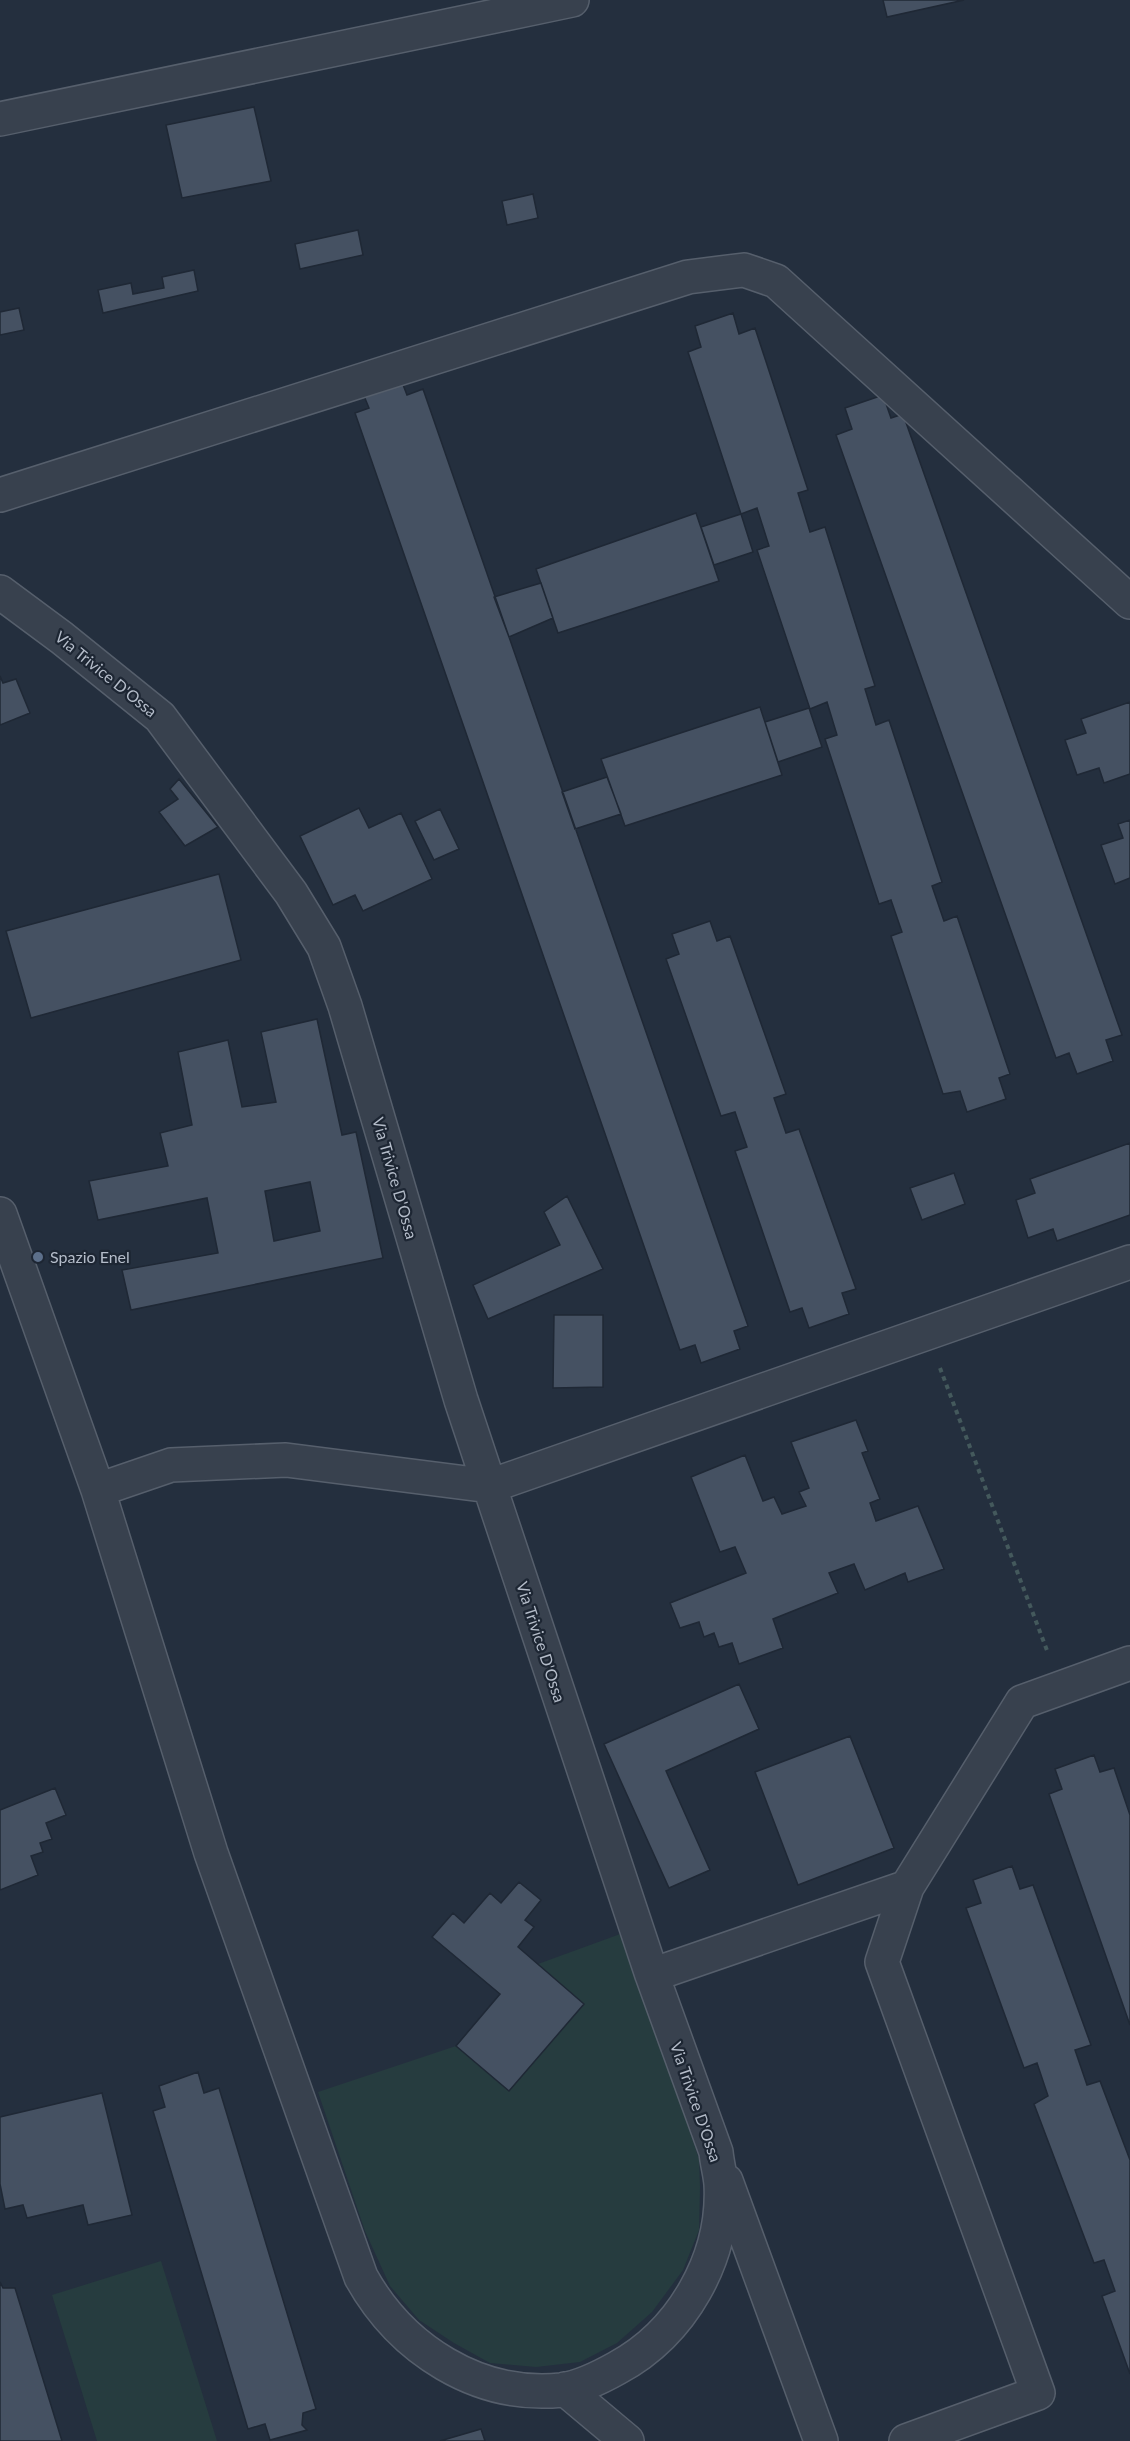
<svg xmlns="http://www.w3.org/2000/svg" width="1130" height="2441" font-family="Lato,sans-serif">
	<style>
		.green { fill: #263c3f }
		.building { fill: #455162; stroke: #1f2835; stroke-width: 1.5; fill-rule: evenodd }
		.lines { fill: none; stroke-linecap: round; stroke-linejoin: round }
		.minor-casing { stroke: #565f6c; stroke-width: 36 }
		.path { stroke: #44595c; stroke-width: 4; stroke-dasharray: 4.5 4.5; stroke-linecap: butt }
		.minor { stroke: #38414e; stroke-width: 33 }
		.service-dot { fill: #5c6f8a; stroke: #1d2633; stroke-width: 2 }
		.labels { text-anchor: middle; stroke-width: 4.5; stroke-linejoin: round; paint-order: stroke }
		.street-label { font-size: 16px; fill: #b4bcc9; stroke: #1d2633 }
		.poi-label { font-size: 16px; fill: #b4bcc9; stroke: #1d2633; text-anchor: start }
	</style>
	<rect width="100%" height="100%" fill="#242f3e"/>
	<!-- green -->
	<path class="green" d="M623,1933l76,226 1,28 -1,43 -16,40 -31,42 -35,31 -37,19 -44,5 -46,-4 -36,-20 -35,-23 -29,-34 -25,-55 -47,-139 138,-46 53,45 75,-87 -46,-40z
		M161,2261l56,180h-120l-45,-146z"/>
	<!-- building -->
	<path class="building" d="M883,0h81l-77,17z
		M254,107l17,74 -89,17 -16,-73z
		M533,194l5,24 -31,7 -5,-24z
		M358,230l5,25 -63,14 -5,-25z
		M194,270l4,21 -95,22 -5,-23 33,-7 2,11 31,-6 -2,-11z
		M19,308l5,22 -24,5v-23z
		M733,313l6,21 16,-6 53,162 -10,3 12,39 15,-5 50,159 -10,3 11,36 13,-5 53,162 -10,4 12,35 13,-5 53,158 -11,4 7,21 -39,13 -7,-21 -17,3 -52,-158 11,-4 -11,-32 -12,4 -54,-165 12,-4 -10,-33 -17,7 -53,-159 12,-4 -12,-38 -16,6 -53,-162 13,-5 -6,-21z
		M400,377l7,18 16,-6 325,937 -14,5 6,18 -39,14 -6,-18 -15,5 -325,-937 14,-5 -7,-17z
		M883,395l8,23 12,-4 219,621 -16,5 7,21 -36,13 -8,-21 -13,5 -220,-623 16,-6 -7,-21z
		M696,513l23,68 -161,52 -22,-64z
		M741,514l12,38 -39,13 -13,-38z
		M541,583l12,35 -44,19 -15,-40z
		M0,676l3,7 13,-4 14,34 -30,12z
		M1130,702v72l-26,9 -5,-15 -22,7 -12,-35 21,-7 -5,-14z
		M760,707l22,68 -157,51 -24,-67z
		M809,708l13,39 -44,15 -13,-40z
		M607,777l14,37 -46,15 -13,-37z
		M179,779l39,48 -33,19 -26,-34 19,-13 -8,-10z
		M359,808l10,20 32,-15 31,66 -69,32 -8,-16 -22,10 -33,-69z
		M440,809l19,40 -25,11 -19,-39z
		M1130,820v58l-15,6 -14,-39 22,-7 -5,-14z
		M219,874l22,86 -210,58 -25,-87z
		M710,921l7,20 13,-5 56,158 -12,4 12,35 13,-4 57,160 -14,4 7,21 -40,14 -7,-20 -12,4 -55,-161 12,-4 -12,-35 -14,4 -55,-157 13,-5 -7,-20z
		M317,1019l25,116 14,-3 27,126 -252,52 -9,-40 96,-17 -11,-55 -109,22 -9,-39 79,-15 -8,-33 32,-8 -14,-73 50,-12 14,67 34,-5 -15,-70zM310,1182l10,49 -46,10 -9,-50z
		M1130,1143v72l-73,26 -4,-12 -25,9 -12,-38 19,-7 -5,-14z
		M954,1173l11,31 -43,16 -12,-32z
		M567,1196l36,73 -115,50 -15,-34 87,-40 -16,-33z
		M554,1315h49v72l-50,1z
		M856,1420l12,31 -6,2 18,46 -10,4 6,18 42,-15 26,63 -36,13 -3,-9 -40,17 -11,-26 -25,9 9,20 -65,26 10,29 -44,16 -7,-21 -13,4 -5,-14 -10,4 -5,-15 -19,6 -10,-25 76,-30 -11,-26 -15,5 -29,-75 54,-22 18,46 11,-4 8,17 24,-8 -7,-14 10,-4 -18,-46z
		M739,1684l20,45 -93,42 44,99 -41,18 -65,-144z
		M850,1736l44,112 -96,37 -43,-113z
		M1094,1755l6,17 14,-4 16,47v210l-81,-231 13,-5 -7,-20z
		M55,1788l11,27 -20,8 6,16 -12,4 3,9 -12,4 7,19 -38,15v-80z
		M1012,1866l8,23 13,-4 58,160 -16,5 12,35 13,-4 30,79v214l-28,-78 13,-5 -11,-31 -10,3 -60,-159 14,-8 -11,-33 -13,5 -58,-160 15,-5 -8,-23z
		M519,1882l22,18 -16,20 9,7 -16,20 66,57 -75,87 -53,-45 44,-52 -68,-57 21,-24 11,10 26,-30 11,10z
		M198,2072l6,21 15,-5 97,321 -13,4 -1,12 5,5 -37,10 -5,-16 -17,5 -95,-318 12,-4 -6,-21z
		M102,2093l30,122 -44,10 -5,-20 -56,13 -4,-13 -18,4 -5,-25v-67z
		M0,2282l3,6h12l47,153h-62z
		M481,2429l4,12h-45z"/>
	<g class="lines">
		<!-- minor casing -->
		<g class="minor-casing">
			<path id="minor" d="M0,119l572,-119
				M0,495l688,-218 56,-7 32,11 354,321
				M0,592l62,46 98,79 131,176 33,54 21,59 116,394 191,575 64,177c1,11 4,21 5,32 4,74 -39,149 -104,184 -16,9 -36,19 -55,22 -84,9 -161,-41 -201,-113l-150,-424 -113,-363 -98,-276
				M98,1490l73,-25 115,-5 204,26 640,-224
				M652,1975l255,-88 115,-185 108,-39
				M726,2181l95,260
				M565,2389l62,52
				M906,2441l132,-48 -156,-431 25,-75"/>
		</g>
		<!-- path -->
		<path class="path" d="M940,1368l108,285"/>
		<!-- minor -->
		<use href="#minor" class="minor"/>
	</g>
	<!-- markers -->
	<circle class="service-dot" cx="38" cy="1257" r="6"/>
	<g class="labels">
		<!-- street labels -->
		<g class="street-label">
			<text transform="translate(106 674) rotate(39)" y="6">Via Trivice D'Ossa</text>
			<text transform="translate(395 1178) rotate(74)" y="6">Via Trivice D'Ossa</text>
			<text transform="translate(541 1642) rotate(72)" y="6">Via Trivice D'Ossa</text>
			<text transform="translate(696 2102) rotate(71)" y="6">Via Trivice D'Ossa</text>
		</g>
		<!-- poi labels -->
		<g class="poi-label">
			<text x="50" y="1263">Spazio Enel</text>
		</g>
	</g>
</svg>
